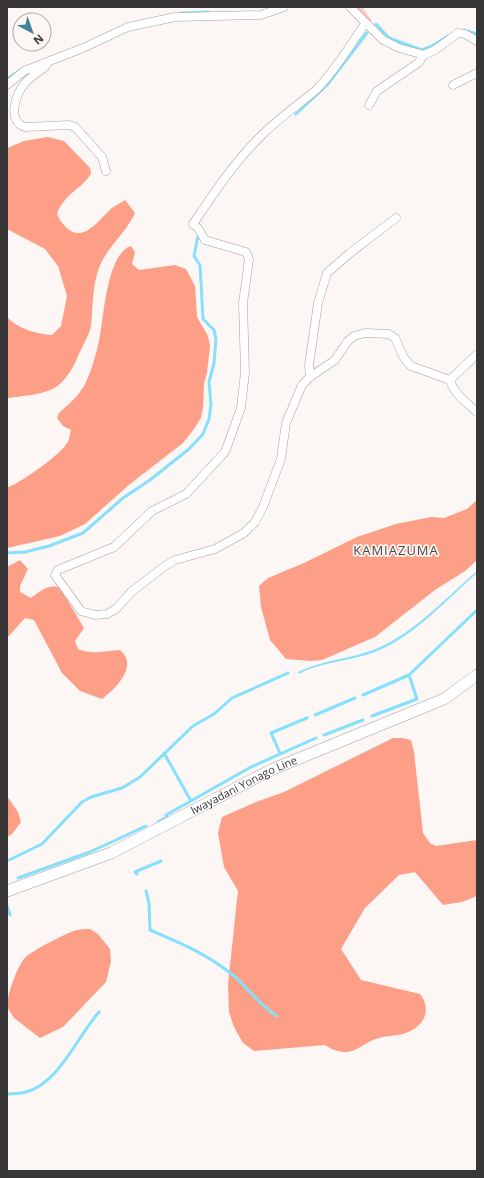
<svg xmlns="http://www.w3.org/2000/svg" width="484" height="1178" font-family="'Open Sans',sans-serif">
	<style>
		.green { fill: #fccbbe }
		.forest { fill: #fc9f86 }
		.water { fill: #85e0fb }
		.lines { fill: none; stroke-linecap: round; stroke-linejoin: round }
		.stream { stroke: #85e0fb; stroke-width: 3 }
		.street-casing { stroke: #a5a09e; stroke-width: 9 }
		.secondary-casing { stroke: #a5a09e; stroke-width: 12 }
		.street { stroke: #fff; stroke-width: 8 }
		.secondary { stroke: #fff; stroke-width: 11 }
		.labels { text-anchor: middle; stroke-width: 3.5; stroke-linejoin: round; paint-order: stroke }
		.street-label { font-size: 11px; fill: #383636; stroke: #fcf6f5 }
		.quarter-label { font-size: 13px; letter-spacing: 1px; fill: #4a4644; stroke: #fcf6f5 }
	</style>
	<rect width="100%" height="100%" fill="#fcf6f5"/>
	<!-- green -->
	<path class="green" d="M356,7h6l10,14 -2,1z"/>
	<!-- forest -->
	<path class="forest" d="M48,137l16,4 26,27 1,6c-11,16 -24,18 -34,39 2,7 5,10 10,15 17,16 33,-10 45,-20 4,-3 9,-5 13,-8l10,13c-9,20 -28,34 -36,55 -7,19 -6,39 -8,58 -2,9 -8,19 -12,28 -4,10 -11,23 -19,30 -12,11 -38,12 -53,14v-81c11,12 30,17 45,18l9,-9 6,-30 -9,-30 -13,-17 -38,-20v-81l17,-7z
		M131,246l4,6 -3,12 7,6 36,-5 11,4 9,17 2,31 11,19 2,10 -3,27 -3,11 -1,24 -2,10 -7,11 -11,14 -53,41 -45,40 -25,12 -53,12v-60c14,-6 58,-35 62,-49 1,-3 1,-6 2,-9l-8,-4 -6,-8 2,-5c10,-9 21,-18 27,-31 6,-13 10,-28 13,-41 5,-22 7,-87 32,-95z
		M477,500v60l-12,11 -30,19 -60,47 -53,23 -12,1 -24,-2 -16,-19 -9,-33 -2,-21 9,-8 36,-15 53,-26 39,-13 35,-7 13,1 23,-9z
		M20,560l8,9 -8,17v6l11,6c8,-6 19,-15 29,-10l24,40 -9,13 3,8c14,6 28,2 42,1 19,16 -4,38 -18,49l-22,-8 -18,-18 -28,-53 -9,-2 -18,20v-71z
		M393,738h9l9,2 3,12 9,81 7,10 6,3 41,-6v56l-15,6 -19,3 -28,-33 -16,3 -34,33 -24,41 20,31 59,14c13,17 3,34 -17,40 -9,2 -21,2 -30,6 -10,4 -17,12 -28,12 -8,0 -14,-3 -20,-7l-71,6 -11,-8 -9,-16 -5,-15 -1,-28 10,-93 -14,-24 -6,-34 4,-16 34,-15 28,-10z
		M7,796l11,16 3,10 -9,12 -5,3z
		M90,929l8,5 12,15 1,12 -5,21 -43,45 -23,11 -26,-20 -7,-11c0,-11 10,-41 18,-49 6,-7 43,-26 52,-28 4,-1 9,-1 13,-1z"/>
	<!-- water -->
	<path class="water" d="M477,571v2c-32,28 -62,63 -102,79 -23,9 -56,10 -76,22l-1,-2c24,-12 53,-13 78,-23 40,-17 69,-51 101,-78z"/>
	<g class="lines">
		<!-- stream -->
		<path class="stream" d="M181,13l27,-1
			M376,24l13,14 33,12 10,-4 16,-10
			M464,30l13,4
			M7,79l12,-8
			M296,114l31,-29 40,-52
			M7,553l18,-1 24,-6 34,-13 40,-35 27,-18 39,-31 14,-15 6,-15 2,-15 -2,-22 5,-19 2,-24 -2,-9 -11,-11 -3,-54 -6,-9 4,-20
			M363,695l46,-20 68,-65
			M315,715l40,-17
			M372,716l45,-17 -8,-24
			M324,735l39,-15
			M164,753l27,48
			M280,753l-9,-20 36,-15
			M158,822l9,-5 -1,-2 85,-48 65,-29
			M7,861l35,-17 40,-42 9,-5 31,-9 18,-11 53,-51 21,-12 18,-16 56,-25
			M137,874l-2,-2 26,-11
			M18,878l72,-26 56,-26
			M146,891l3,12 1,27c28,12 55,23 79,42 18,13 29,33 48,44
			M7,906l3,9
			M8,1094c5,-1 13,0 18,-2 33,-9 51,-55 73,-80"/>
		<!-- street casing -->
		<g class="street-casing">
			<path id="street" d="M350,7l33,33 16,8 25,7 11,-5 23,-17 7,1 12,7
				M365,24c-15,21 -30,47 -49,66 -18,15 -37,28 -54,45 -27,26 -48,58 -69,89l5,4 7,12 41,12 3,7 -6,44 2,69 -4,36 -16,44 -39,42 -34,17 -38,36 -56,23 -3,5 26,36 14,4 12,-1 9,-5 15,-17 34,-26 10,-6 40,-11 29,-16 11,-11 8,-15 18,-48 5,-36 16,-38 8,-8 25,-17 13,-19 6,-5 11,-3 24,1 6,4 9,20 7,8 39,14
				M46,66c-6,5 -14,10 -20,16 -10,11 -20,39 -1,45l44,-2 6,2 27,30 4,14
				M7,85l17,-14 59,-23 45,-21 47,-10 86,-2 23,-8
				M453,85l24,-12
				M369,105l8,-14 41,-28 6,-8
				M477,354l-27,26c3,13 17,23 27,32
				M310,377l-1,-12 9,-62 9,-30 23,-20 46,-35"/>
		</g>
		<!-- secondary casing -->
		<g class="secondary-casing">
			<g id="secondary">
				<path id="s1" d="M7,891l104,-38 162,-84 171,-70 33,-24"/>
			</g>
		</g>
		<!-- street -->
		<use href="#street" class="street"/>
		<!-- secondary -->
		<use href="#secondary" class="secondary"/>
	</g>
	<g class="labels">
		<!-- street labels -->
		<g class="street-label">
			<text dy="4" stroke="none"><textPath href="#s1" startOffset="260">Iwayadani Yonago Line</textPath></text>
		</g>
		<!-- quarter labels -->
		<g class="quarter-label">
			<text x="396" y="555">KAMIAZUMA</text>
		</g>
	</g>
	<!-- border -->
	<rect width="484" height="1178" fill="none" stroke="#383636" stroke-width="16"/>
	<!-- north arrow -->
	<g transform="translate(32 32) rotate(139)"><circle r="19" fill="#fcf6f5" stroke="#aea9a9"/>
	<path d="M0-3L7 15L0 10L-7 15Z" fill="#418294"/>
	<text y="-6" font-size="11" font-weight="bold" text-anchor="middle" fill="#383636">N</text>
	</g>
</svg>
